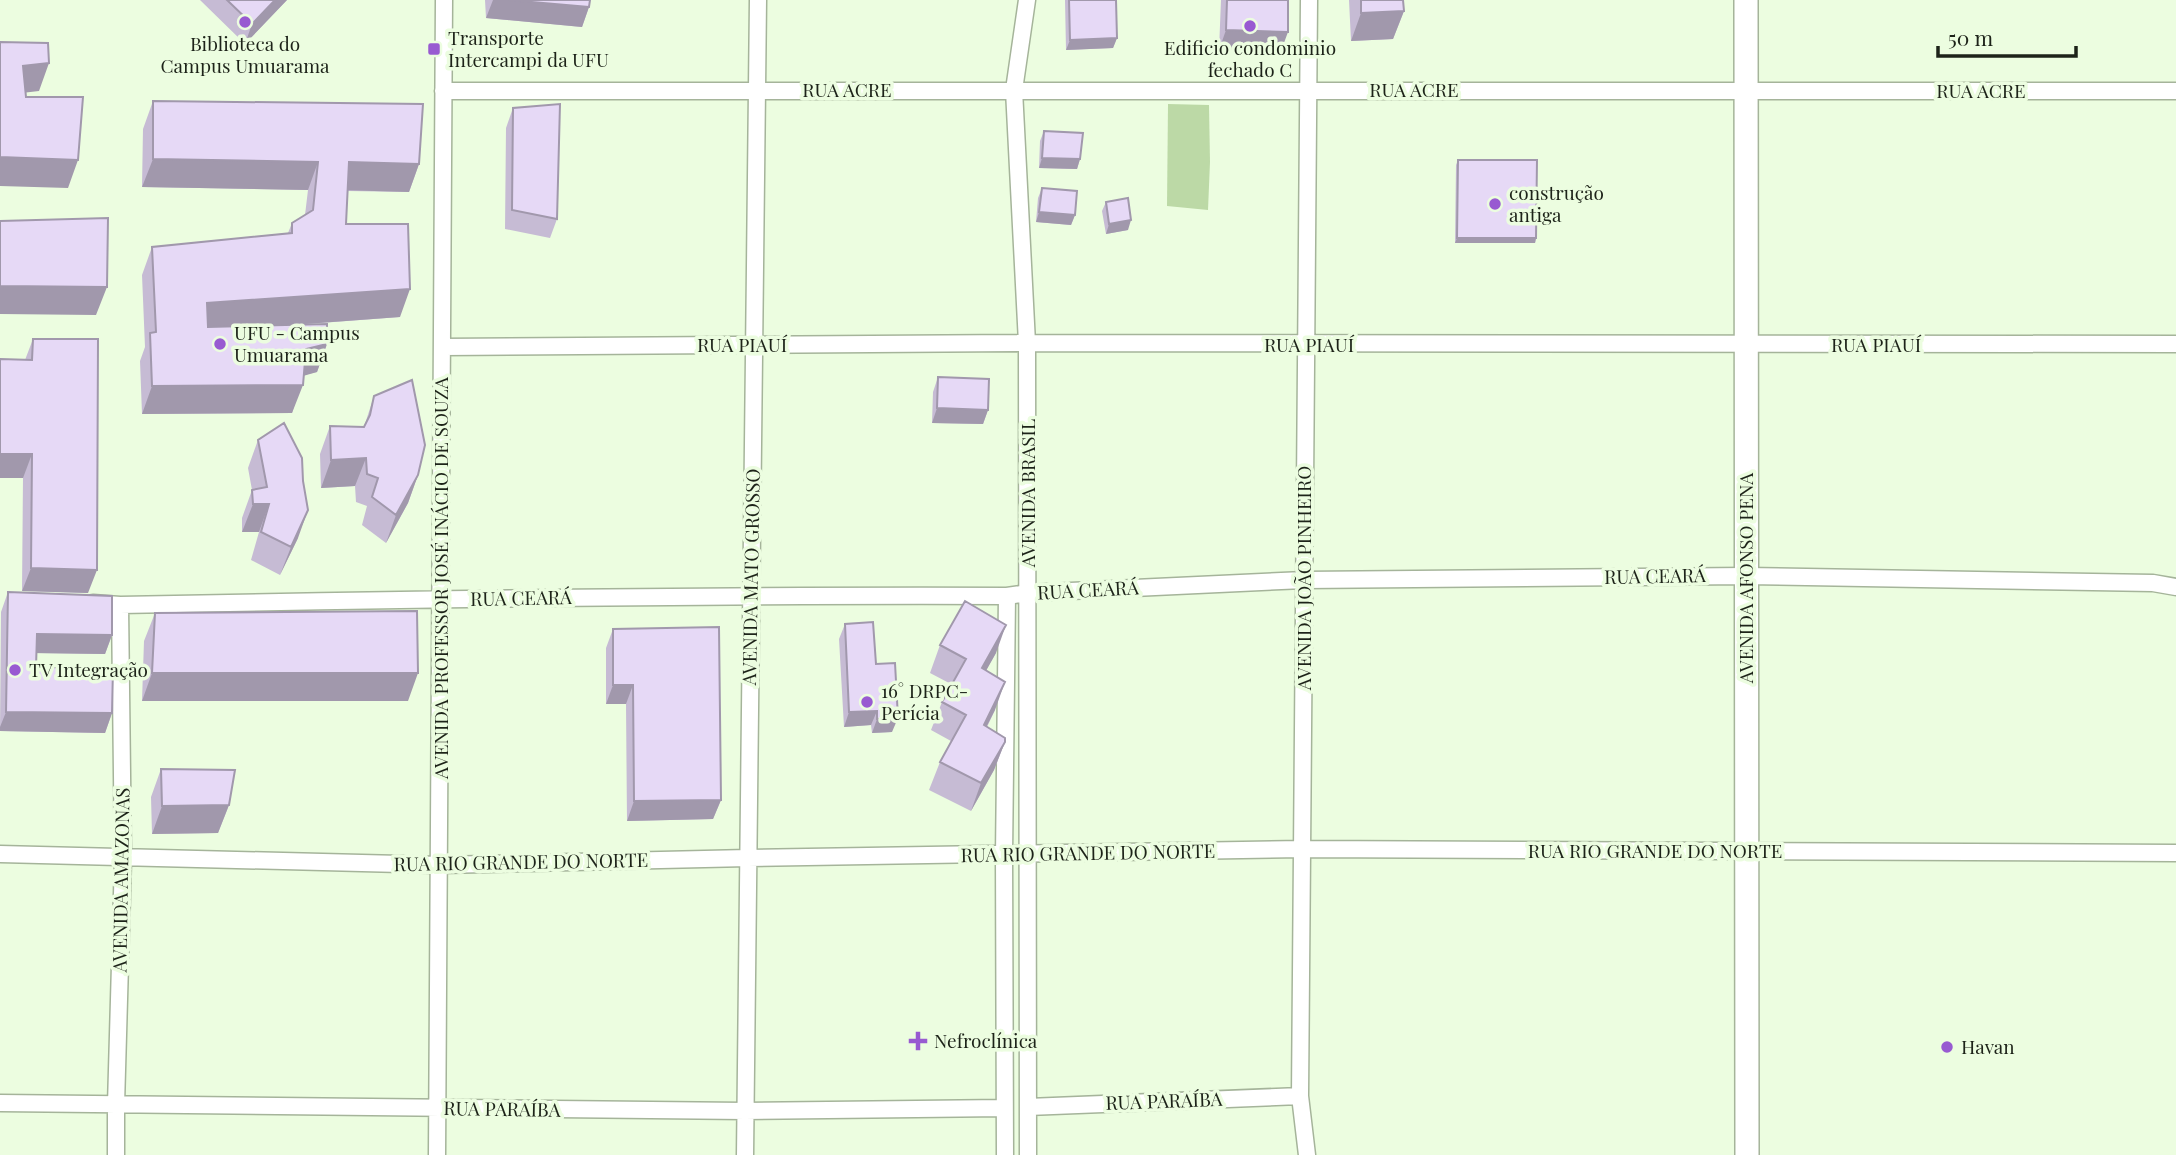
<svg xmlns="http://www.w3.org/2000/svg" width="2176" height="1155" font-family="'Playfair Display',serif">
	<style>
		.green { fill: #bcd9a6 }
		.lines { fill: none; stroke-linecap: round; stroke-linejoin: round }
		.street-casing { stroke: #a5b49a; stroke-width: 19 }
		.secondary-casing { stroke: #a5b49a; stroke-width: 26 }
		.street { stroke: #fff; stroke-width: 16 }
		.secondary { stroke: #fff; stroke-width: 23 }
		.wall { fill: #c6bbd4 }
		.shaded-wall { fill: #a198ac }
		.building { fill: #e6d9f6; stroke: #a198ac; stroke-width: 2 }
		.poi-dot { fill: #985ad1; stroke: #ecfde0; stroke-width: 2.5 }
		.labels { text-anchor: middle; stroke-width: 7; stroke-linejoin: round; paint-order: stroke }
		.poi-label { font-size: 19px; fill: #1d2319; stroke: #ecfde0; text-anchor: start }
		.street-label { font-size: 19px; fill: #1d2319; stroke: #ecfde0 }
	</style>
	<rect width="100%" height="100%" fill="#ecfde0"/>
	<!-- green -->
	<path class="green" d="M1168,104l41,1 1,57 -2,48 -41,-4z"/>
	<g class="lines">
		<!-- street casing -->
		<g class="street-casing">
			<path id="street" d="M1027,0l-13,90 13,253 1,812
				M443,91h1733
				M443,347l584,-4 1149,1
				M93,603l27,2c296,-6 591,-10 887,-9l21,-3 276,-13 442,-4 407,7 23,4
				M0,854l440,11 308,-7 554,-9 874,4
				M0,1103l745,8 259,-3
				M1028,1107l272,-11
				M116,1155v-50l7,-246 -3,-254
				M437,1155l7,-1155
				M745,1155l13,-1155
				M1005,1155l-1,-300 3,-259
				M1307,1155l-7,-59 9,-1096"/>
		</g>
		<!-- secondary casing -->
		<g class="secondary-casing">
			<path id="secondary" d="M1746,0l1,1155"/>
		</g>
		<!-- street -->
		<use href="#street" class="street"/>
		<!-- secondary -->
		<use href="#secondary" class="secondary"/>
	</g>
	<!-- wall -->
	<path class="wall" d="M200,0h87l-42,44z
		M485,0h105l-1,7 -7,20 -96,-9z
		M1065,0h51l1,38 -4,10 -47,2z
		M1221,0h67l-7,51 -62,-1z
		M1349,0h54l1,11 -11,28 -42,2z
		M153,101l266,63 -10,28 -62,-1 -1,33 54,93 -106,8 33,19 -10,28 -13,3 -12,38 -150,1 -2,-53 5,-14 -3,-72 10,-28 136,-14 4,-10 13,-8 3,-25 -166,-3 1,-58z
		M513,108l44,111 -7,19 -45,-9 1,-101z
		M1044,131l36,28 -3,10 -38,-1 1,-27z
		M1458,160l78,78 -1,5h-80l1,-78z
		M1042,188l33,27 -4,10 -35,-3 2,-24z
		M1106,202l22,28 -22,4 -4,-23z
		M33,339l55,254 -66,-2 1,-113h-23v-119l25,1z
		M938,377l50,33 -5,14 -51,-1 1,-31z
		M374,396l44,79 -10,28 -22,40 -24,-18 5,-19 -11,-4 -1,-16 -34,2 -1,-34 10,-28 34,1z
		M258,440l40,98 -18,37 -29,-15 8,-28h-17v-14l10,-28 -4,-22z
		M8,592l104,43 -7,19 -69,-1v14l76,46 -7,20 -105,-2 1,-119z
		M155,613l253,88h-266l2,-60z
		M845,624l31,40 16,68 -20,1 -1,-8 -27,2 -5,-88z
		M613,629l108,171 -8,19 -86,2 -1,-117h-20v-56z
		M940,645l56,8 -10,17 9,40 -8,17 18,15 -11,28 -23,41 -42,-21 11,-28 11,-21 -20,-11 11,-28 9,-18 -21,-11z
		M161,769l68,36 -11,28 -66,1 -1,-37z"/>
	<!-- shaded-wall -->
	<path class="shaded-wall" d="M275,0h12l-42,44 7,-20z
		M493,0h16l80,7 -7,20 -96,-9z
		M1404,11l-11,28 -42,2 10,-28z
		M1226,30l62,2 -7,19 -62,-1z
		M1117,38l-4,10 -47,2 4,-10z
		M49,63l-10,28 -26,3 10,-28z
		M0,157l78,3 -10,28 -68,-2z
		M1042,158l38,1 -3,10 -38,-1z
		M153,159l165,3 -10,28 -166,-3z
		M349,162l70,2 -10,28 -70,-2z
		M1039,212l36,3 -4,10 -35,-3z
		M1131,220l-3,10 -22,4 3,-10z
		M1457,238h79l-1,5h-80z
		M0,286l107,1 -11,28 -96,-1z
		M410,289l-10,28 -203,15 10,-29z
		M327,344l-10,28 -21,6 10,-29z
		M303,385l-11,28 -150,1 10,-28z
		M937,408l51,2 -5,14 -51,-1z
		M0,454h32l-9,24h-23z
		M366,458l-11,28 -34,2 10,-28z
		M418,475l-10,28 -22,40 10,-28z
		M253,504h16l-10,28h-17z
		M308,510l-10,28 -18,37 11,-28z
		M31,568l66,2 -9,23 -66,-2z
		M1006,625l-10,28 -24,43 10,-28z
		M37,634l75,1 -7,19 -75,-1z
		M152,673h266l-10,28h-266z
		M1005,682l-10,28 -22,43 11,-28z
		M613,685h20l-7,19h-20z
		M877,711l-6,14 -27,2 5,-15z
		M6,712l106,1 -7,20 -105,-2v-4z
		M898,718l-6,14 -20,1 5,-14z
		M1005,742l-11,28 -23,41 10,-28z
		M721,800l-8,19 -86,2 7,-20z
		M229,805l-11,28 -66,1 10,-28z"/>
	<!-- building -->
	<path class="building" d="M227,0h48l-23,24z
		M509,0h81l-1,7z
		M1069,0h47l1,38 -47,2z
		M1227,0h61v32l-62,-2z
		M1361,0h42l1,11 -43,2z
		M0,42l48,1 1,20 -26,3 3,31h57l-5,63 -78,-3z
		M153,101l270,3 -4,60 -70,-2 -3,62h62l2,65 -203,14 1,24 119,-3v20l-21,5 -3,36 -151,1 -2,-53 6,-1 -4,-85 140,-14v-10l21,-13 5,-48 -165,-3z
		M560,104l-3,115 -45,-9 1,-102z
		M1044,131l39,2 -3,26 -38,-1z
		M1458,160h79l-1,78h-79z
		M1042,188l35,3 -2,24 -36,-3z
		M1128,198l3,22 -22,4 -3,-22z
		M108,218l-1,69 -107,-1v-65z
		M33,339h65l-1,231 -66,-2 1,-114h-32v-95l32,1z
		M938,377l51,2 -1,31 -51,-2z
		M412,380l13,65 -7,30 -22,40 -24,-18 6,-19 -11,-4 -1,-16 -35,2 -1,-34 34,1 6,-12 4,-19z
		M284,423l18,35 1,23 5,29 -17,37 -30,-15 8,-28h-16l-1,-14 15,-3 -9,-47z
		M8,592l104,4v39l-75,-1 -1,33 77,1 -1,45 -106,-1z
		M965,601l41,24 -24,43 23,14 -21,43 21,13v4l-24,41 -41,-21 26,-47 -24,-13 24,-43 -26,-14z
		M417,611l1,62h-266l3,-60z
		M873,622l3,42 19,-1 3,55 -21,1v-8l-28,1 -4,-88z
		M719,627l2,173 -87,1 -1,-116h-20v-56z
		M161,769l74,1 -6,35 -67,1z"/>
	<!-- markers -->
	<g class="poi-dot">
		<circle cx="245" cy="22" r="7"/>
		<circle cx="1250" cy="26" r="7"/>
		<rect x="427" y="42" width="14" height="14" rx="3.5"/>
		<circle cx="1495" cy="204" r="7"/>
		<circle cx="220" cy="344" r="7"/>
		<circle cx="15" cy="670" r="7"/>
		<circle cx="867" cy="702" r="7"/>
		<path d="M914.5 1030.5h7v7h7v7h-7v7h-7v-7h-7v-7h7z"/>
		<circle cx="1947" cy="1047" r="7"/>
	</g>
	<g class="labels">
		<!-- poi labels -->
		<g class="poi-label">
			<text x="448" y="45">Transporte<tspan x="448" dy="22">Intercampi da UFU</tspan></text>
			<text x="245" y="51" text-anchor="middle">Biblioteca do<tspan x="245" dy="22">Campus Umuarama</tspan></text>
			<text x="1250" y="55" text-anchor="middle">Edificio condominio<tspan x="1250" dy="22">fechado C</tspan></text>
			<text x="1509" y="200">construção<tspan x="1509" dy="22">antiga</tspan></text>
			<text x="234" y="340">UFU - Campus<tspan x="234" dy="22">Umuarama</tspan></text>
			<text x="29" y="677">TV Integração</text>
			<text x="881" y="698">16° DRPC-<tspan x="881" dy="22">Perícia</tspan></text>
			<text x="934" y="1048">Nefroclínica</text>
			<text x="1961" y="1054">Havan</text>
		</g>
		<!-- street labels -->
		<g class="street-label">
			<text x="847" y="97">RUA ACRE</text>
			<text x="1414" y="97">RUA ACRE</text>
			<text x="1981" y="98">RUA ACRE</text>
			<text x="742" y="352">RUA PIAUÍ</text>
			<text x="1309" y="352">RUA PIAUÍ</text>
			<text x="1876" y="352">RUA PIAUÍ</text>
			<text transform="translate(1028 493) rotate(-90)" y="7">AVENIDA BRASIL</text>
			<text transform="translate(1655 576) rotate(-1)" y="7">RUA CEARÁ</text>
			<text transform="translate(751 577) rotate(-89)" y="7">AVENIDA MATO GROSSO</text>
			<text transform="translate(441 578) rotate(-90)" y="7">AVENIDA PROFESSOR JOSÉ INÁCIO DE SOUZA</text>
			<text transform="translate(1304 578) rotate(-90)" y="7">AVENIDA JOÃO PINHEIRO</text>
			<text transform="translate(1746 578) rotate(-90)" y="7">AVENIDA AFONSO PENA</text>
			<text transform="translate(1088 590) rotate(-3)" y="7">RUA CEARÁ</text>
			<text transform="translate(521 598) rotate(-1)" y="7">RUA CEARÁ</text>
			<text x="1655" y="858">RUA RIO GRANDE DO NORTE</text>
			<text transform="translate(1088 853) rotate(-1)" y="7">RUA RIO GRANDE DO NORTE</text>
			<text transform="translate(521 862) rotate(-1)" y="7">RUA RIO GRANDE DO NORTE</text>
			<text transform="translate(121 880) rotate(-89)" y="7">AVENIDA AMAZONAS</text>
			<text transform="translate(1164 1101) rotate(-2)" y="7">RUA PARAÍBA</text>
			<text transform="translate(502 1109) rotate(1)" y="7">RUA PARAÍBA</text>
		</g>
	</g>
	<!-- scale -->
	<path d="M1938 46v10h138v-10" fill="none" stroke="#1d2319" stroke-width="3.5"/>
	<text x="1948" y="46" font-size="21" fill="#1d2319" stroke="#ecfde0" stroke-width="5" paint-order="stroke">50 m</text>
</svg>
